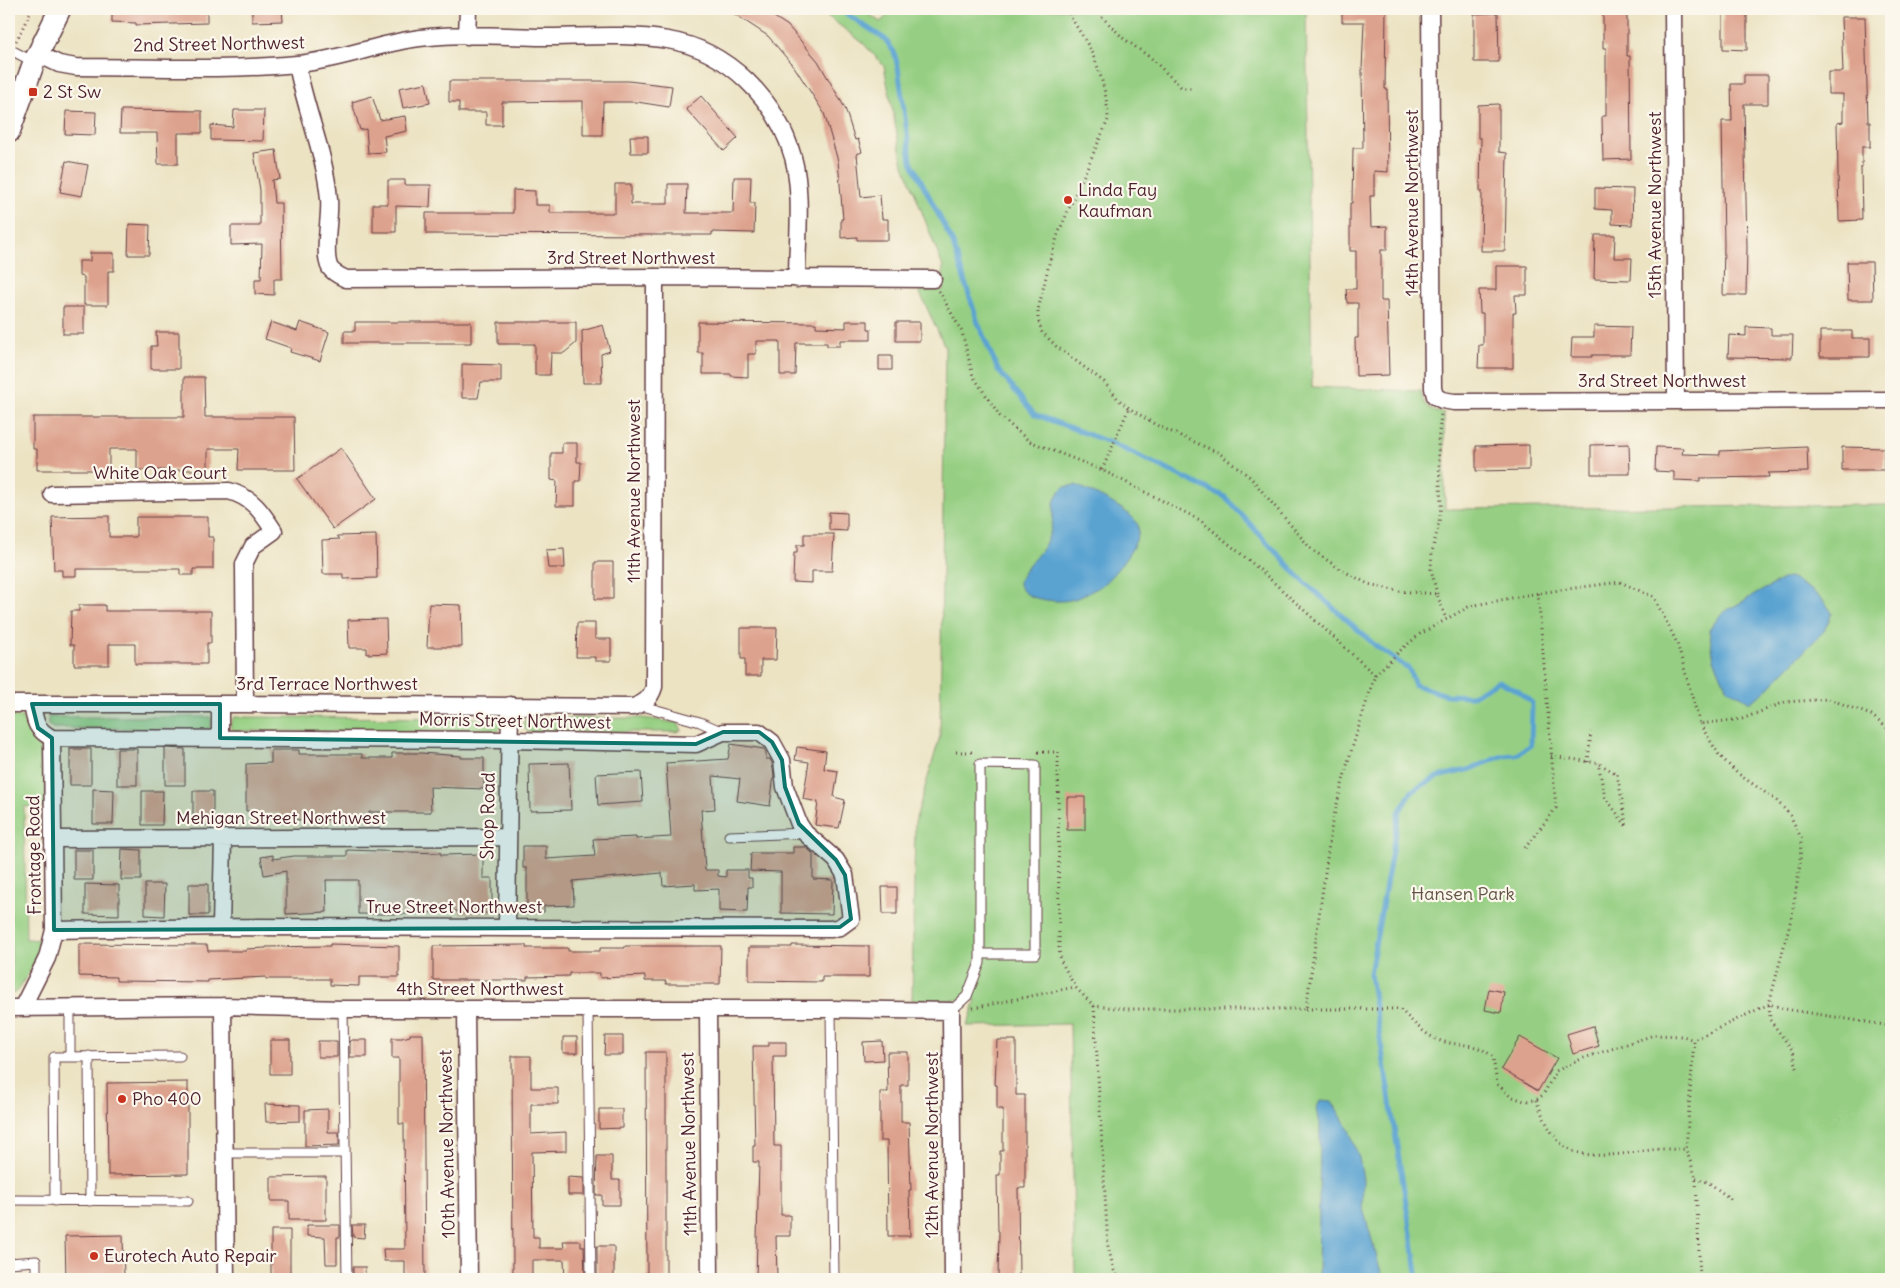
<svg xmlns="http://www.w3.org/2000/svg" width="1900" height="1288" font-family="Delius,sans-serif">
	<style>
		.green { fill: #96cf83; stroke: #707757 }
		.water { fill: #5aa3d1; stroke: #52617e }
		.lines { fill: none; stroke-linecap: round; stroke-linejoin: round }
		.stream { stroke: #5aa3d1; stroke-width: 5 }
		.building { fill: #dda28d }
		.service-casing { stroke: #623c42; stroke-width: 11 }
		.minor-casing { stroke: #623c42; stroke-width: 19 }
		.tertiary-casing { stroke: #623c42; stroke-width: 24 }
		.path { stroke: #623c42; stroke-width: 3; stroke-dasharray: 1 4; stroke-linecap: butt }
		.service { stroke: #fff; stroke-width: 9 }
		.minor { stroke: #fff; stroke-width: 16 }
		.tertiary { stroke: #fff; stroke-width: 21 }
		.marked { fill: #0f766e; fill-opacity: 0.2; stroke: #0f766e; stroke-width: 4; stroke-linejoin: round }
		.poi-dot { fill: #c8321e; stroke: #fbf7ec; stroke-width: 2 }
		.labels { text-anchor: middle; stroke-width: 4.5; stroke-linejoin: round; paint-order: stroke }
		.street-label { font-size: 18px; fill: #4a1f2b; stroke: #fbf7ec }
		.poi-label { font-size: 18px; fill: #4a1f2b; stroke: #fbf7ec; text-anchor: start }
		.park-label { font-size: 18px; fill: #615445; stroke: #fbf7ec }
	</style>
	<rect width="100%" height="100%" fill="#fbf7ec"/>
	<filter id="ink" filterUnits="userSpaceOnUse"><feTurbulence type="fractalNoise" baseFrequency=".02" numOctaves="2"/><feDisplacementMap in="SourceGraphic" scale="10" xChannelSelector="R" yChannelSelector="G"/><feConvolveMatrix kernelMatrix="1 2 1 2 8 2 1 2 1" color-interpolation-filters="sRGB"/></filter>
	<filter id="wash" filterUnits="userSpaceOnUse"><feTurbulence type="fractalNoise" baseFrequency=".0096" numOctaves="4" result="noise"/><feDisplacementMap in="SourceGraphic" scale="20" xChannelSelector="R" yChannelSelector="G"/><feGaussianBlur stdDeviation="1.12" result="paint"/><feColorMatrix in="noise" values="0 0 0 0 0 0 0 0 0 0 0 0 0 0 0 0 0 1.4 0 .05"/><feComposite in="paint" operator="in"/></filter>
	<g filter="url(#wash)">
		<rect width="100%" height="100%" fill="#ece3c3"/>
		<!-- green -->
		<path class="green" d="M818,9h44l18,13 15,-13h411l6,378 108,4c4,15 9,21 24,22l1,96 446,-4v774h-816l-5,-255 -103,2 9,-26h-64l3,-178 25,-86 5,-389 -26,-56 24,-1v-23l-41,-107 -18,-94 -21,-23z
			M9,716l13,1 23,42 1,47 -22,1 2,132 16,1 3,2 -2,7 -26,43 -6,2z
			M49,717h161l2,5 -3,7 -156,-1 -5,-3v-6z
			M234,717l265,1 3,7 -5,7 -263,-1 -3,-3 -1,-4z
			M526,718h117l35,5 4,7 -5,2h-149c-5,-4 -6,-9 -2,-14z"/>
		<!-- water -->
		<path class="water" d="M1076,485c15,7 53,24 61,38 9,16 -24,53 -36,63 -7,4 -17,9 -24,12 -12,5 -29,3 -41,0 -7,-2 -16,-7 -17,-14 -1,-9 20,-29 25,-38 3,-5 7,-14 8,-21 2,-10 0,-21 5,-30 2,-3 5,-6 7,-8z
			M1790,578c17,9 32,17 42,35l-8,18 -62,63 -12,8 -24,-15 -12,-28 -5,-29 13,-17 61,-34z
			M1320,1100l12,1 17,29 10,28 4,21 -1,26 21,74h-65l2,-154 -3,-17z"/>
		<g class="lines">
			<!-- stream -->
			<path class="stream" d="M839,9l46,30 9,13 4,15 13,94 41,80 26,82 20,47 36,44 77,29 114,54 75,81 77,69 32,22 6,16 31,10 26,1 27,-15 19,10 14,12 -1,42 -15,10 -14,1 -31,13 -34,8 -25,14 -13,21 -29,162 48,305"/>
		</g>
		<g id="blocks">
			<!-- building -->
			<path class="building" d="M112,9h95v14l-71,2v-2l-24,-1z
				M252,9h30l1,12 -31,1z
				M727,9h35l26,17 30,35 27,47 10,32 3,-1 4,13 -5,2 4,43 19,-2 2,24h6v21h-31v-3l-16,1v-19h2l-5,-58 -14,-48 -29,-45 -27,-32z
				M1342,9h44l-1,80h2l1,83 -14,-1v25h-4l1,31 16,-1v24h-6v51h6l2,74 -33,1 -1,-38h3v-35h-11l-1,-14h10v-38h-6v-48h2l1,-55h10l-1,-78 2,-48h-22z
				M1603,9h24v47h3l1,103 -28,1 -1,-44h4v-68h-3z
				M1723,9h24v41l-24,-1z
				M1498,13l1,49h-25v-48z
				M1841,17h24l3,105h2v25h-8v20h-1l1,53 -23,1 -2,-98 6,-1v-28h-15v-22h15z
				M1744,75h24v29h-24l3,143 -1,48h-23l1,-50 -2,-124h10l-1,-37h13z
				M449,81h179l44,5 -3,21 -32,-5h-34l-1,33h-19v-34l-81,1v23h-16v-13h-27v-10h-10z
				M426,83l4,20 -27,5 -4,-20z
				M372,96l8,24 25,-4 2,15 -23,5 2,16 -18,1 -2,-24 -6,1 -8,-28z
				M701,96l37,42 -14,13 -38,-42z
				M1499,104v48l8,1 -2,98h-24l1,-60h-2l1,-53h-3v-33z
				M121,110l81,1v22h-24v31h-20l-1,-31h-37z
				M234,110h30l-1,31 -52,-1v-15l22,2z
				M66,111l30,1 -1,23 -30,-1z
				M630,136h18v17h-17z
				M276,150l4,29 -8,1 2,23h7l1,76h-8v16l-19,-1v-15h6l1,-35 -31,1v-19h29v-36l-6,-37z
				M66,161l22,4 -6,31 -22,-4z
				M734,177h17l-1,26h5l-1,30 -42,-1v3h-51l-235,-1v-21h87v-23l22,1v14h15v8h65v-29h16v20h37v-20h19l-1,29h47z
				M388,180h17v5h26l-1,22 -34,-1v26h-23v-28h15z
				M1595,188l38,1 -1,36 -20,-1v-14l-17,-1z
				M129,224l21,1 -1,30h-21z
				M1595,235h20l-1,23h18l-1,22 -37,-1z
				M90,253h24v18h-6v34h-24v-28l-5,-1v-15h11z
				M1847,262h25l1,38h-25z
				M1496,266h31v29h-12l1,18h-3v55h-35l1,-23h4v-32h-3l-1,-23h17z
				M63,307h21v27h-21z
				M846,321h22v8h3v11h-31v6h-13v-3h-31l-1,32h-15v-34h-24v13h-8v23l-17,-1v-2h-28v-21h-5v-31l118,1v4l30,1z
				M271,322l26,9 3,-9 29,10 -9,29 -30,-9 1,-4 -26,-9z
				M355,322h116v21h-127v-12h11z
				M498,322h78v21l-12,10h-13l-1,22h-15v-31h-37z
				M896,322h24v19h-24z
				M603,325l7,26 -9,3 1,29h-19l-1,-52z
				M1594,326l37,1 -1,28h-38v2h-21l1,-20h22z
				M1746,327l25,1v7h22l-1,23 -64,-1 1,-22 17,1z
				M1820,331h32v7h18v19h-50z
				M156,332h23v37h-28v-23h6z
				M879,356h13v14h-13z
				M462,364l39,1v17h-20l-3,16h-16z
				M184,377h20l1,40h89l1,53h-57l1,-21h-31v21h-71v-21h-28v21h-72v-21h-4v-32h151z
				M562,443h15v19h4l-1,19h-5v25h-19l1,-25 -6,-1v-27h11z
				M1629,444l1,30h-39v-29z
				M1529,445v25l-53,1v-25z
				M1656,447l27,1 -1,6 38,1v-4l87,-4 1,25 -40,1 1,4 -69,1v3l-26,-1v-8l-19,-1z
				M1842,447l42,1v22h-42z
				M341,448l35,51 -43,30 -36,-50z
				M829,512l18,1v18l-18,-1z
				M109,516v21h27v-20h72v20h5v32h-20v6h-13v-6h-104v7h-14v-6h-8l-2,-53z
				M804,534h30l-2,37h-20v12l-19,-1 1,-29h3v-8h7z
				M376,535l1,43 -34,1v-5h-20l-1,-34 18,-1 -3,-3z
				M564,549l1,19h-17l-2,-18z
				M595,562h18v37h-18z
				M429,604l32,1 1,42h-35z
				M79,605h26v6h106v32h-4v21h-72v-20h-26v21h-35v-20h-4l1,-34h8z
				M386,619l1,34 -20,1v-6h-18l-1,-28z
				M577,623h18v16h16v22h-16v-4h-19z
				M741,628h36l-1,32h-15v16h-16v-17h-4z
				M731,744l33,5 2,4v6h4l2,4 2,12 -4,31 -33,-5 3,-22 -27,-3 2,33 -14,1 4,60h13v6l8,1v-7h22v8h4v9h-4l-1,25 -28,-1v-22l-24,1v-6l-32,2 -1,-13 -89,8 1,24 -30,1v6l-17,1v-45h-4v-22h23v13l49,-3 -2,-17 43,-2v2l35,-2 -5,-74 62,-4z
				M797,747l29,4 -2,18 14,2 -4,26 11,3 -6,28 -24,-3 3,-23 -15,-3 6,-37 -14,-2z
				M165,748l20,1v36h-20z
				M70,749h21v36h-21z
				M117,749h20v36h-20z
				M271,750h28v4h63v4h30v-5h29l40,3v2h23v31l-54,-2 1,25h-62v7l-89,1v-6h-27v-3h-7v-47l25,-1z
				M569,763l2,47 -41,1 -1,-47z
				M641,772l2,30 -45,3 -2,-31z
				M93,789l21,1 -1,34h-20z
				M142,791h21l-1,34h-20z
				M193,791h20v34h-20z
				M1067,797h18v33h-18z
				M793,847h13l7,7v25l20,1 -1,34 -51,-1v-41l-31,-1 1,-18h42z
				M122,849l19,1v30h-20z
				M74,850h19v30h-19z
				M347,850l94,3v2l42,-1v24h9v35h-32v-2l-51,3h-51v-34h-32l1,32 -41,2v-43l-22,4 -3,-18 12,-2v4l21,-3h53z
				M85,884l34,1v30l-34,-1z
				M145,884h20l-1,32 -19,-1z
				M189,884h19v31h-19z
				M882,887h15v27h-14z
				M79,944l128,1 1,6h38v-2l20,-1v-1l64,-1v-2l69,2v31h-40v9l-29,-1v-6h-64v-2l-58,3v2l-92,-1v-4l-37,-1z
				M526,945v3h42v3h32v-3h25v-2h96l-1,38h-54v-3h-21v-5l-45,2v-5h-31v3l-42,1v3h-94v-34z
				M792,945l77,1v31h-47v5l-73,-1v-34h43z
				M1489,989l15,3 -3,21 -16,-3z
				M1593,1026l6,20 -26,8 -6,-20z
				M410,1034h13l2,245h-20v-18h-21l-1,-12h22l-1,-125h-5v-66h-7v-20h10l8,-2z
				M605,1036h18v19h-19z
				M563,1037h14v16h-14z
				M1520,1037l37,21 -19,33 -37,-22z
				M270,1040h20v34h-20z
				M352,1040h15v17h-17v-15z
				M997,1040h19v55h9v93h-7l1,91h-21l1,-48h-1l-1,-56h3v-24h3v-42h-6v-24h-2z
				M318,1041h19v16h-19z
				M882,1041l1,19 -19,1 -1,-19z
				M769,1042h17v14h-13l1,90h7v69h9v21h-14l1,43h-21l3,-117h-6v-16h2l-2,-100h16z
				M646,1052h20v227h-19z
				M887,1052h21v33h-7v37h8l2,68h-2l1,46h-22l-1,-95h-7v-49h8z
				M512,1056h19v32h27v16h-27v30l35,-2v19l-34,1 1,85h6v11h25l-1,-7h18v5h3l1,33h-20l-1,-19h-32v19h-19z
				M188,1082v92l-80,1 -1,-92z
				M265,1104l35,1v16l-34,1z
				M328,1109v23h11v13l-34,1v-36z
				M599,1109h23v19l-23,1z
				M597,1156h15v24h8v25h-18v-10h-6z
				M326,1176v44h-37v-19h-18v-24z
				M568,1177l16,1v17h-16z
				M307,1225h33v12h-3v27h-11l-1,-27 -18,-1z
				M352,1225h13l-1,13 -11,-1z
				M271,1230h19v49h-19z
				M123,1235l1,44h-58l-1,-43z
				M597,1246h17v33h-17z
				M353,1267h12v12h-12z"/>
		</g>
	</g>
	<g filter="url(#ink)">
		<use href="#blocks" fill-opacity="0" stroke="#623c42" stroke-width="1"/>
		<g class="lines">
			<!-- service casing -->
			<g class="service-casing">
				<path id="service" d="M9,49l25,13
					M639,705l61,17 23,10
					M729,836l76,-3
					M343,1009l4,270
					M588,1009l3,270
					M831,1009l3,270
					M951,1011l16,-15 13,-33v-199l55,1v189h-55
					M89,1056l1,145
					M70,1057v-49
					M224,1153h120
					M9,1200l179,1
					M55,1201l-1,-144 126,-1
					M9,1263l27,-2v18"/>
			</g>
			<!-- minor casing -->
			<g class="minor-casing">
				<path id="minor" d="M1430,9l3,379 2,8 7,4 12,2 437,-2
					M1673,9l3,392
					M467,36l1,-27
					M38,54l21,10 17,3c73,0 148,4 221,-3 37,-3 72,-17 110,-24 43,-8 90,-4 135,-3 40,0 86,-4 126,3 60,10 109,60 125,117 10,37 4,83 4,122
					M297,64c8,46 28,88 32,135 2,17 -7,55 1,69 3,5 10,8 16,11l309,-2 278,2
					M52,494l177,-3c24,7 32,20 45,40l-21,15 -9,18 1,140
					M9,704h236l388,3c12,-4 17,-8 21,-20l1,-410
					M32,704c3,17 3,25 20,34l458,2 186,4 27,-12h36l13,10 10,18 3,27 14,37 6,9 31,27 9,15 6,44 -11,8 -9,2 -610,-2 -167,3
					M220,704v34
					M54,839l453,-2
					M221,927l2,-88
					M507,927l3,-222
					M223,1006l3,273
					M9,1008l214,-2 120,3h488l120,2 2,268
					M22,1008l25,-50 7,-28 -2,-192
					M466,1009l3,270
					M708,1009l2,270"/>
			</g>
			<!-- tertiary casing -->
			<g class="tertiary-casing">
				<path id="tertiary" d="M9,132l25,-70 26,-53"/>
			</g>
			<!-- path -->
			<path class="path" d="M1067,9c6,14 16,26 23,40 10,21 18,48 18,71l-50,114 -9,30 -11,46v9l4,13 14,14 48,36 14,17 11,9 27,17 63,28 31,24 61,72 29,20 28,15 30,7 39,3 9,25
				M1089,9l10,5 24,24 28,20 31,30h10
				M16,41l16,-32
				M939,291l23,41 11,44 27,40 29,25 73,29 98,50 58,48 117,107
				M1102,470l27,-62
				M1437,594l-6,-25 1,-17 7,-29 2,-18 -3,-63 3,-28
				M1700,724l19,31 18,18 39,27 14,15 11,23 -1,27 -8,50 -23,89 -75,36 -8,109 10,29 4,101
				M956,752h20
				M1038,752h20l1,198 2,11 14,26 19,19 35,3h177l26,-186 17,-65 26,-83 28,-27 17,-14 50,-28 68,-13 82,-11 34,15 23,46 23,81 42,-5 43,-17 44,-3 42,16 20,16
				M1551,756l47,7 19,11 10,53 -22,-30 -7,-34
				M1588,762l3,-30
				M1525,848l31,-40 -18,-215
				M1094,1006l14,241 6,23 5,9
				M973,1008l102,-21
				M1306,1009h94c12,12 24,26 41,32 21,6 34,0 52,16l4,27 13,12 14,5 12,-1 7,-5 13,-24 25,-12 73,-24 29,1 11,4
				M1797,1068l-4,-17 -23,-31 -1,-16 16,5 106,17
				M1536,1100c7,16 14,35 28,46 21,16 63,7 87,4 12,-2 24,0 35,-1
				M1696,1178l12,4 24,18"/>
			<!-- service -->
			<use href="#service" class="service"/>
			<!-- minor -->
			<use href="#minor" class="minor"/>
			<!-- tertiary -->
			<use href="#tertiary" class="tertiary"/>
		</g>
	</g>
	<!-- marked area -->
	<path class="marked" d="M32,704h188v34l476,6 27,-12h36l13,10 10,18 3,27 14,37 37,36 9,15 6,44 -11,8 -786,3 -2,-192 -14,-10z"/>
	<!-- markers -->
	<g class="poi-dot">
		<rect x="28" y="87" width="10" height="10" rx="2.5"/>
		<circle cx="1068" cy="200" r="5"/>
		<circle cx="122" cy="1099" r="5"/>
		<circle cx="94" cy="1256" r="5"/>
	</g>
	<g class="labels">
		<!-- street labels -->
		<g class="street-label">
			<text transform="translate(219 44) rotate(-1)" y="6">2nd Street Northwest</text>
			<text transform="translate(1412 203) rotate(-90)" y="6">14th Avenue Northwest</text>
			<text transform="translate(1655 205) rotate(-90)" y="6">15th Avenue Northwest</text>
			<text x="631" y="264">3rd Street Northwest</text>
			<text x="1662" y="387">3rd Street Northwest</text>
			<text x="160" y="479">White Oak Court</text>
			<text transform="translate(634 491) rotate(-90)" y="6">11th Avenue Northwest</text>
			<text x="327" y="690">3rd Terrace Northwest</text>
			<text transform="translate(515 721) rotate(1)" y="6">Morris Street Northwest</text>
			<text transform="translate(488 816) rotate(-89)" y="6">Shop Road</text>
			<text x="281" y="824">Mehigan Street Northwest</text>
			<text transform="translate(34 855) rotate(-91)" y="6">Frontage Road</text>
			<text x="454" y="913">True Street Northwest</text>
			<text x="480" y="995">4th Street Northwest</text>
			<text transform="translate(447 1144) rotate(-91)" y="6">10th Avenue Northwest</text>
			<text transform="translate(689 1144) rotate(-91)" y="6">11th Avenue Northwest</text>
			<text transform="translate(932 1145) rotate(-90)" y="6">12th Avenue Northwest</text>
		</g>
		<!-- poi labels -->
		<g class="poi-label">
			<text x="43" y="98">2 St Sw</text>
			<text x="1078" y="196">Linda Fay<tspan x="1078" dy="21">Kaufman</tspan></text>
			<text x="132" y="1105">Pho 400</text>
			<text x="104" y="1262">Eurotech Auto Repair</text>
		</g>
		<!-- park labels -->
		<g class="park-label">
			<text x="1463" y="900">Hansen Park</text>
		</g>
	</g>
	<!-- margin -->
	<rect width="1900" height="1288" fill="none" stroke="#fbf7ec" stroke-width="30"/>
</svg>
